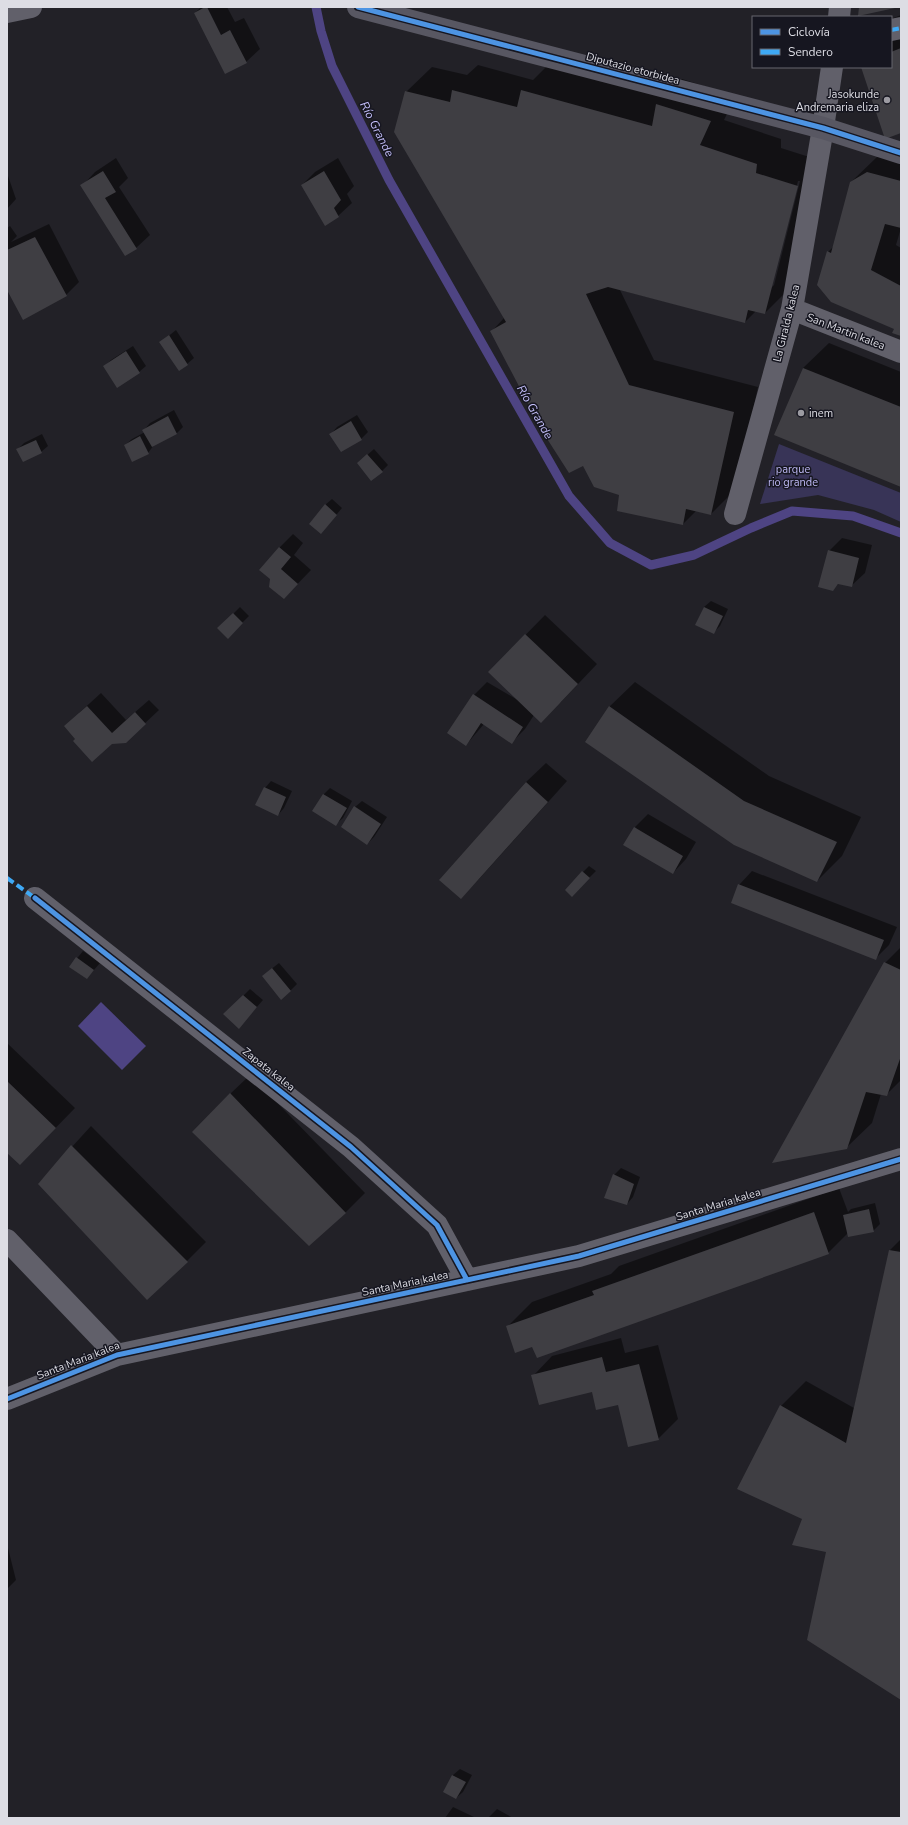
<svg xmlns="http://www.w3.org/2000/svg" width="908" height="1825" font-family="'Nunito Sans',sans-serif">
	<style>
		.green { fill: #383457 }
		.water { fill: #4e4483 }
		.shadow { fill: #0007; fill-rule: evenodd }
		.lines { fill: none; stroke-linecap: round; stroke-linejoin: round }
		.stream { stroke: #4e4483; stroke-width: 9 }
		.building { fill: #3f3e43 }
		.minor { stroke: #61606a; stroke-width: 22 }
		.major { stroke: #585762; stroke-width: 22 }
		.quiet { stroke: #3fa9f5; stroke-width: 4; stroke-dasharray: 8 4; stroke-linecap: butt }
		.cycleway-casing { stroke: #161620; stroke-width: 8 }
		.cycleway { stroke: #4d94e3; stroke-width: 5 }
		.poi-dot { fill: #9c9ba2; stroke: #161620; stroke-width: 1.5 }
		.labels { text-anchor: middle; stroke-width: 3; stroke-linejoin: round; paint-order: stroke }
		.street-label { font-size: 11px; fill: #dddde4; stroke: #161620 }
		.poi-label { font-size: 11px; fill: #dddde4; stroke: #161620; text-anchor: end }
		.park-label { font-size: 11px; fill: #bbb6f1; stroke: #161620 }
		.water-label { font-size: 12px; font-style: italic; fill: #c3bef9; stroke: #161620 }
	</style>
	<rect width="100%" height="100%" fill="#222127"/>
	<!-- green -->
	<path class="green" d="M779,444l122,49v29l-27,-12 -56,-15 -58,9z"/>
	<!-- water -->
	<path class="water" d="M101,1002l45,44 -24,24 -44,-44z"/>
	<!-- shadow -->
	<path class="shadow" d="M201,7h26l8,15 9,-4 16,31 -14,13 -51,-49z
		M901,15v117l-39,-65h29v-48z
		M478,65l55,15 14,-14 116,31 19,-18 54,17 -12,24 57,19v9l41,13 -32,127 -25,25 -9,-2 -11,11 -125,-32 34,70 104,27 -22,102 -25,25 -15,-3 -13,13 -63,-30 -37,-29 -91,-134 12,-13 -98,-226 26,-25 35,8zM798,181h2l-26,104 -3,3z
		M901,149v79l-5,17 5,3v87l-73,-83 7,-7 16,-63 26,-25z
		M116,158l12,20 -9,9 31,48 -14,13 -54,-62 13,-14z
		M338,158l16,28 -7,8 5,9 -14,13 -36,-31 13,-13z
		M7,173l9,26 -9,10z
		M49,224l30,58 -13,13 -59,-8v-59l3,-2 7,10 -6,6z
		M176,330l18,28 -7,6 -26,-22z
		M829,343l72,29v114l-98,-118z
		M133,346l13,20 -7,6 -35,-5 7,-7z
		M174,410l9,17 -6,6 -23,12 -6,8 -23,-8 7,-6 13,-7 -1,-2 6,-7z
		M357,415l11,17 -7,7 -30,-5 6,-7z
		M42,434l6,12 -7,6 -23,-3 6,-6z
		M374,449l14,16 -6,6 -17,-14z
		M332,499l10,9 -15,18 -2,-21z
		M293,534l10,9 -9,12 17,15 -27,28 -14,-11 9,-39z
		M842,538l30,7 -7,28 -14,13 -12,-3 -6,7 -4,-39z
		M711,601l17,8 -8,17 -6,6 -10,-25z
		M240,607l9,9 -21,21 -9,-9z
		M545,615l52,49 -36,38 -27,13 -9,14 -13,13 -28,-18 -18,21 8,-50 13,-13 34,20 -32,-30z
		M635,682l134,94 92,41 -19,39 -25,25 -208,-174z
		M101,693l25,27 23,-20 10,10 -34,32 -46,-29z
		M546,763l21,18 -87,97 -19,20 -21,-19 86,-97z
		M271,781l21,10 -8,17 -6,7 -13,-27z
		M330,788l22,13 -9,17 -7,6 -22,-14 10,-16z
		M362,801l25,16 -13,20 -7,7 -12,-37z
		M648,814l48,28 -10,17 -13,14 -38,-46z
		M589,866l7,5 -24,24 11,-23z
		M752,871l145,56 -8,18 -13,13 -137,-73z
		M901,947v133l-15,15 -5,-1 -9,29 -26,25 39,-185z
		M83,951l17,12 -13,15 -17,-11z
		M279,963l18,21 -7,7 -20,-21z
		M250,989l13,11 -24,27 -14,-13z
		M7,1043l68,65 -35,36 -33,7z
		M250,1075l115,118 -20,20 -115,-119z
		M91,1126l115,116 -19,19 -148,-78z
		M621,1168l19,9 -7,20 -6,7 -13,-29z
		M839,1188l9,24 3,-3 24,-6 5,21 -7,7 -25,2 -20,20 -295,93 -26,-19 25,-25 79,-28 8,-8z
		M901,1239v460l-74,-148 -24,-33 -22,-112 25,-25 48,27 36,-158z
		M621,1338l4,15 33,-8 20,74 -20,20 -40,-36 -25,-13 -60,-14 19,-20z
		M7,1544l9,36 -9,9z
		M460,1769l12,6 -9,17 -7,6 -12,-7 9,-16z
		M453,1807l21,10 -1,1h-28z
		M497,1809l16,9h-25z"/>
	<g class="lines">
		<!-- stream -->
		<path class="stream" d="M316,7l5,24 11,35 57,114 180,316 41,47 41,22 43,-10 57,-27 41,-17 61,5 48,17"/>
	</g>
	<!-- building -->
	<path class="building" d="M205,7h2l14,28 9,-5 17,33 -22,11 -31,-61z
		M859,7h36v1l-37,8z
		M901,48v85l-16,6 -24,-72h30v-15z
		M452,90l65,17 4,-17 131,36 4,-22 55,17 -11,24 57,19 -1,9 42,13 -33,128 -17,-4 -3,13 -137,-36 -22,7 43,91 105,27 -23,103 -25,-6 -3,16 -66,-14 2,-16 -25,-8 -11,-21 -14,7 -25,-39 -54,-103 16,-9 -112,-190 11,-41 45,11z
		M103,171l13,21 -11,6 32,51 -12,7 -45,-71z
		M324,171l17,29 -7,8 5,9 -14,9 -24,-41z
		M867,172l34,9v47l-16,-4 -14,46 30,16v50l-9,-3 2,-4 -63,-27 -14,-17 10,-34 4,2 19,-71z
		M35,237l32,59 -44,24 -16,-30v-40z
		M169,335l19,30 -9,6 -20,-29z
		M126,351l14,22 -23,15 -14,-22z
		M803,368l98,39v80l-127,-52z
		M168,416l9,18 -25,13 -10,-17z
		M351,421l11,19 -21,12 -12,-18z
		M140,436l9,18 -17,8 -8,-17z
		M36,440l6,13 -19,9 -7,-13z
		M367,454l16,18 -12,9 -14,-18z
		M325,504l12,11 -16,19 -12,-10z
		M279,547l12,10 -10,12 17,15 -14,15 -15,-12 1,-8 -11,-9z
		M828,550l31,8 -7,29 -14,-3 -5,7 -15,-4z
		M704,607l19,9 -9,18 -19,-9z
		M233,613l10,10 -15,16 -11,-11z
		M525,634l53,50 -37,39 -53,-51z
		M473,694l50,33 -11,17 -31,-21 -15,23 -19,-13z
		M87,706l25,27 23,-21 11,12 -20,19 -14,1 -20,18 -19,-21 2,-2 -11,-13z
		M609,706l135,95 93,41 -20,40 -83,-37 -149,-103z
		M526,782l22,20 -87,97 -22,-19z
		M264,787l22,10 -8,19 -23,-11z
		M323,794l24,14 -11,18 -24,-15z
		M354,806l27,18 -14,21 -26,-18z
		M634,827l49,29 -10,18 -50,-29z
		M582,871l8,7 -18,19 -7,-7z
		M738,884l146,56 -8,20 -145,-57z
		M76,957l18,13 -7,9 -18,-12z
		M884,962l17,8v86l-14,40 -21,-4 -19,57 -75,14z
		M272,968l19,23 -10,9 -19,-24z
		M243,995l14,12 -18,22 -16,-15z
		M7,1081l49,47 -36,37 -13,-12z
		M230,1093l116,120 -37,33 -117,-114z
		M71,1145l117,117 -41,38 -109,-116z
		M613,1174l21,10 -7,21 -23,-7z
		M869,1209l5,23 -26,5 -5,-22z
		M814,1212l15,42 -292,104 -5,-11 -17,6 -9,-27 88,-31 -2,-4z
		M889,1250l12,2v448l-94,-60 19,-88 -34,-7 10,-26 -65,-30 43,-84 66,38z
		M602,1357l4,15 33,-8 20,76 -31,7 -10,-42 -22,5 -4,-18 -53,13 -8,-30z
		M452,1775l14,7 -10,17 -13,-7z"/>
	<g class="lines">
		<!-- minor -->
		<path class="minor" d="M7,12l24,-5
			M839,17l1,-10
			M891,30l10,-2
			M792,309l109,43
			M735,514l57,-205 31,-181 9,-61
			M35,898l316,249 86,78 30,55
			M7,1240l110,115
			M7,1399l110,-44 462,-99 322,-97"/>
		<!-- major -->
		<path class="major" d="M358,7l465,121 78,25"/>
		<!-- quiet -->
		<path class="quiet" d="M891,30l10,-2
			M7,878l28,20"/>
		<!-- cycleway casing -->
		<g class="cycleway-casing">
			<path id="cycleway" d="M358,7l465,121 78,25
				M35,898l316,249 86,78 30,55
				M7,1399l110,-44 462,-99 322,-97"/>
		</g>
		<!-- cycleway -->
		<use href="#cycleway" class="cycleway"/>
	</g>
	<!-- markers -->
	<g class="poi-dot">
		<circle cx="887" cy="100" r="4"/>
		<circle cx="801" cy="413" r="4"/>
	</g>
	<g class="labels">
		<!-- street labels -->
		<g class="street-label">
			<text transform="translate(633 68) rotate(15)" y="4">Diputazio etorbidea</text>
			<text transform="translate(786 323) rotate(-76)" y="4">La Giralda kalea</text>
			<text transform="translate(846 331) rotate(21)" y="4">San Martin kalea</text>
			<text transform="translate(269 1069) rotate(38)" y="4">Zapata kalea</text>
			<text transform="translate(718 1204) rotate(-17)" y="4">Santa Maria kalea</text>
			<text transform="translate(405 1283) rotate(-12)" y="4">Santa Maria kalea</text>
			<text transform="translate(78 1360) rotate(-21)" y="4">Santa Maria kalea</text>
		</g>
		<!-- poi labels -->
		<g class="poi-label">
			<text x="879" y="98">Jasokunde<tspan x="879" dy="13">Andremaria eliza</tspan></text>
			<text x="809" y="417" text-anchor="start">inem</text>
		</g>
		<!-- park labels -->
		<g class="park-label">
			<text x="793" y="473">parque<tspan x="793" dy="13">rio grande</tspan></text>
		</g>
		<!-- water labels -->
		<g class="water-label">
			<text transform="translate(377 129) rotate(63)" y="4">Río Grande</text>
			<text transform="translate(535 412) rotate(60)" y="4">Río Grande</text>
		</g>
	</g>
	<!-- border -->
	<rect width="908" height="1825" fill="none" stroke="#dddde4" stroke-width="16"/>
	<!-- legend -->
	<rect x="752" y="16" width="140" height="52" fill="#161620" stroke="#66666e"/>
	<rect x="760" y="29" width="20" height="6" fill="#4d94e3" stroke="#66666e"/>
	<text x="788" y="36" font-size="12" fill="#dddde4">Ciclovía</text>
	<rect x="760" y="49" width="20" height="6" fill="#3fa9f5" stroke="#66666e"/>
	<text x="788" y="56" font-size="12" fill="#dddde4">Sendero</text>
</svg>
